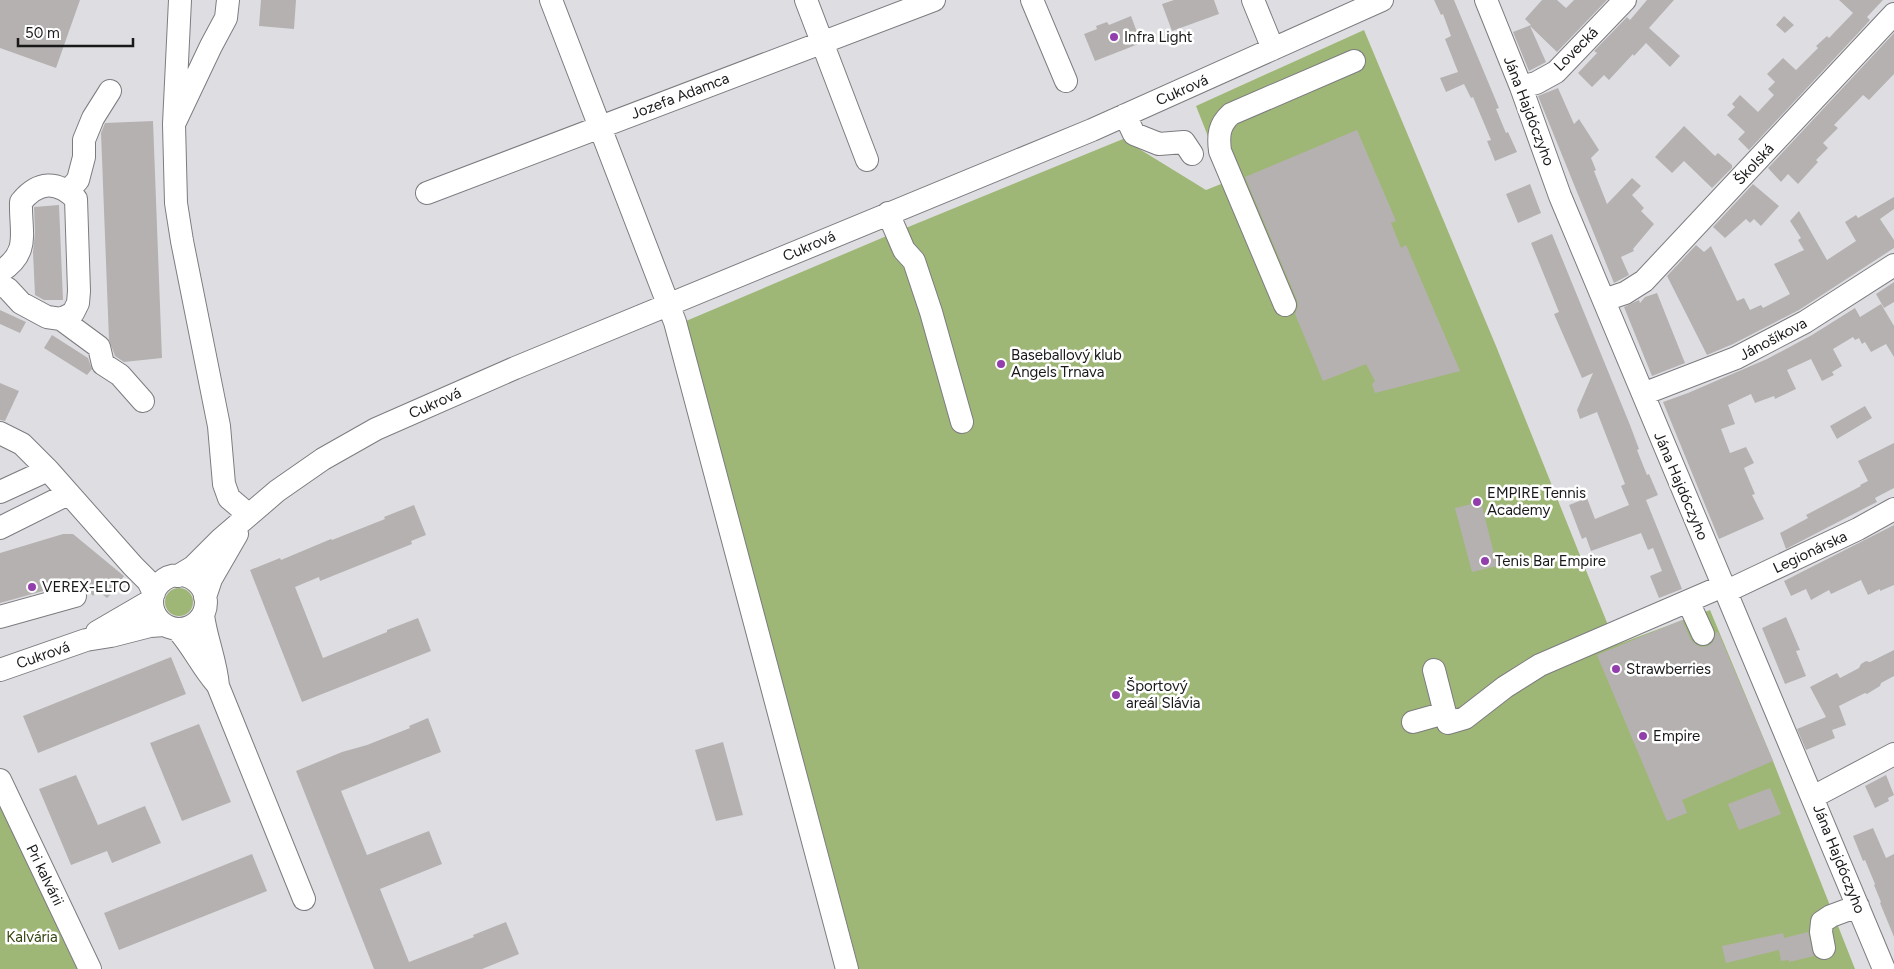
<svg xmlns="http://www.w3.org/2000/svg" width="1894" height="969" font-family="Figtree,sans-serif">
	<style>
		.green { fill: #9fb776 }
		.building { fill: #b6b1b1 }
		.lines { fill: none; stroke-linecap: round; stroke-linejoin: round }
		.minor-casing { stroke: #7c7c80; stroke-width: 24 }
		.minor { stroke: #fff; stroke-width: 22 }
		.poi-dot { fill: #923eac; stroke: #fff; stroke-width: 2 }
		.labels { text-anchor: middle; stroke-width: 5; stroke-linejoin: round; paint-order: stroke }
		.poi-label { font-size: 15px; fill: #19191a; stroke: #fff; text-anchor: start }
		.street-label { font-size: 15px; fill: #19191a; stroke: #fff }
		.park-label { font-size: 15px; fill: #354511; stroke: #fff }
	</style>
	<rect width="100%" height="100%" fill="#dedee2"/>
	<!-- green -->
	<path class="green" d="M1364,30l132,316 120,299 94,-35 63,151 82,208h-996l-173,-648 210,-89 227,-93 83,51 20,-8 -30,-76z
		M165 602a14 14 0 1 1 28 0a14 14 0 1 1-28 0Z
		M0,797l82,172h-82z"/>
	<!-- building -->
	<path class="building" d="M0,0h80l-24,68 -56,-20z
		M261,0h35l-2,29 -35,-3z
		M1174,0h40l5,14 -47,17 -10,-27z
		M1434,0h20l45,108 -3,1 10,24 2,-1 9,20 -22,9 -8,-20 4,-1 -18,-43 -2,1 -7,-14 -18,8 -6,-14 18,-6 -13,-33 6,-3 -8,-22 -2,1z
		M1542,0h15l9,8 8,-8h33l-50,52 -27,-26 16,36 -17,9 -16,-39 18,-7 -6,-6z
		M1647,0h27l-25,28 31,28 -10,11 -24,-24 -12,13 -1,-2 -24,26 -5,-5 -12,12 -14,-14 19,-20 -3,-2 33,-34 3,3z
		M1839,0h44l-16,17 3,3 -9,10 -112,120 -11,-11 7,-7 -18,-17 8,-8 -3,-3 8,-9 18,17 16,-17 -6,-6 7,-7 -8,-8 16,-16 13,12 22,-22 -2,-2 11,-10 2,2 24,-25z
		M1131,16l10,27 -46,18 -11,-27 13,-5 -1,-3 11,-4 2,3z
		M1784,16l10,9 -9,8 -9,-8z
		M1894,33v41l-25,26 -6,-5 -29,30 4,3 -15,15 5,5 -12,12 2,2 -20,22 -10,-10 -7,8 -13,-14z
		M1558,88l16,36 5,-5 20,31 -8,8 5,12 -2,1 13,33 25,-26 9,8 -9,9 12,13 -3,3 13,13 -21,25 1,2 -13,6 8,18 -15,8 -76,-187z
		M153,121l9,237 -38,4 -9,-6 -6,-16 -8,-207 4,-10z
		M1684,126l31,30 3,-3 14,12v3l-20,20 -28,-27 -12,12 -17,-16z
		M1357,130l39,91 -5,2 10,25 5,-3 54,126 -85,22 -3,-9 3,-3 -9,-17 -43,17 -28,-67 3,-7 -1,-7 -52,-123z
		M1530,184l11,29 -23,10 -12,-29z
		M1753,184l26,22 -18,20 -7,-7 -4,4 -4,-4 -21,19 -12,-11z
		M1894,197v12l-14,10 14,21v8l-95,62 -66,34 -26,11 -40,-79 29,-31 8,7 7,-6 26,55 7,-3 6,12 11,-5 2,3 27,-14 -16,-30 30,-14 -6,-10 3,-2 -11,-17 9,-10 28,49 29,-19 -11,-19 11,-7 2,3z
		M59,205l4,95h-19l-9,-5 -2,-43 2,-19 -1,-26z
		M1552,234l78,191 9,24 -2,1 10,25 2,-1 9,21 -12,5 36,89 -23,9 -9,-22 12,-5 -9,-23 -5,2 -7,-17 -50,18 -5,-14 -4,2 -13,-34 18,-7 8,21 34,-14 -8,-19 4,-2 -28,-72 -17,7 -3,-9 16,-37 -11,5 -28,-64 5,-2 -28,-69z
		M1894,282v20l-10,6 -8,-14z
		M1657,293l28,70 -33,13 -28,-69 15,-7 1,3 5,-6z
		M1881,304l13,22v31l-8,-13 -15,8 -6,-10 -3,2 -3,-6 -4,2 -2,-3 -20,12 9,17 -10,6 2,3 -12,6 -11,-22 -24,11 9,19 -21,10 -1,-3 -19,7 -4,-9 -23,11 7,19 -14,5 9,24 16,-6 8,16 -10,5 11,26 -3,1 12,24 -45,20 -56,-137 25,-9 79,-34 45,-24 43,-27 5,9z
		M0,310l26,12 -6,11 -20,-9z
		M52,335l36,23 4,11 -5,6 -43,-27z
		M0,383l19,8 -14,30 -5,-1z
		M1865,406l7,12 -35,21 -7,-13z
		M1894,443v45l-19,10 2,4 -10,5 -81,42 -6,-16 28,-15 -2,-3 55,-29 -1,-1 8,-4 -10,-20z
		M1481,502l16,64 -25,6 -17,-64z
		M414,505l12,30 -15,6 1,3 -92,37 -1,-4 -24,10 28,71 64,-26v-2l31,-12 13,33 -129,51 -52,-132 30,-12 1,2 50,-21 1,1 53,-21 -1,-2z
		M1894,525v60l-14,6v-2l-12,6 -7,-15 -30,14 -2,-4 -18,10 -5,-11 -15,7 -7,-15z
		M63,534h10l51,42 -11,16 -6,6 -10,-8 -4,6 -9,-10 -5,-3h-7l-72,20v-50z
		M1786,617l14,33 -4,1 10,25 -21,8 -23,-56z
		M1682,620l9,20 4,4 6,3 7,-1 5,-4 3,-9 2,-1 55,129 -91,39 5,13 -20,8 -70,-166z
		M1894,650v26l-13,7 -1,3 -13,8 -2,-1 -26,13 7,19 -14,5 3,8 -29,12 -9,-21 29,-12 -16,-30 27,-14 3,5 19,-10 2,-4 5,-3 4,1z
		M171,657l15,37 -148,59 -15,-37z
		M428,718l13,34 -100,39 26,64 62,-24 13,33 -62,25 29,73 65,-25 -1,-2 33,-13 13,32 -37,15h-108l-78,-198 46,-19 25,-7 43,-17 -1,-2z
		M199,724l32,78 -49,19 -32,-78z
		M723,742l20,73 -27,6 -21,-71z
		M76,775l22,50 47,-19 16,37 -49,20 -5,-12 -36,14 -32,-76z
		M1886,775l8,20 -6,3 1,3 -14,7 -10,-22z
		M1770,788l11,26 -42,16 -11,-26z
		M1873,828l13,30 8,-4v83l-14,-34 1,-1 -7,-17 1,-1 -10,-24 -2,1 -10,-25z
		M252,854l15,37 -148,59 -15,-37z
		M1808,932l6,24 -25,6v-2l-8,1 -2,-11 -53,13 -4,-17 61,-13 1,5z"/>
	<g class="lines">
		<!-- minor casing -->
		<g class="minor-casing">
			<path id="minor" d="M180,0l-6,124 37,-78 15,-28 2,-18
				M551,0l124,322 172,647
				M806,0l61,160
				M1032,0l34,81
				M1253,0l20,49
				M1486,0l35,87 39,109 324,773
				M1521,87l15,-4 20,-11 69,-72
				M1125,115l9,19 25,10 25,-2 8,12
				M174,124l2,79 6,38 37,185 5,58 5,14 20,17
				M68,191l10,-11 6,-23v-17l9,-22 17,-27
				M427,193l507,-193
				M888,213l16,37 10,11 17,51 31,110
				M0,272c31,-20 20,-39 21,-70 17,-21 36,-22 55,-3l3,92 -1,12 -5,10 -12,6 -14,-2 -26,-14 -13,-14 -8,-5
				M1604,300l21,-7 19,-12 250,-267
				M1285,305l-65,-154c-2,-16 -1,-26 11,-37l123,-53
				M61,319l38,28 4,17 17,11 23,26
				M1643,394l93,-36 69,-36 89,-57
				M0,433l22,11 26,26
				M0,492l48,-22 85,96 15,15 6,12
				M0,528l68,-34
				M152 602a27 27 0 1 1 54 0a27 27 0 1 1-54 0Z
				M178,576l15,-9 28,-28 56,-48 46,-32 53,-30 139,-61 577,-238 290,-130
				M1725,592l133,-63 36,-20
				M205,597l6,-18 26,-45
				M1692,610l11,24
				M203,615c3,24 13,46 15,71l86,213
				M0,617l75,-21
				M177,629c15,16 24,37 39,54
				M97,632l55,-32
				M0,670l86,-30 25,-4 39,-10 15,-1
				M1434,670l11,43
				M1413,722l32,-9 3,10 17,-5 40,-31 35,-22 183,-79
				M0,780l90,189
				M1813,797l81,-43
				M1824,948l-3,-16 1,-10 9,-6 27,-10"/>
		</g>
		<!-- minor -->
		<use href="#minor" class="minor"/>
	</g>
	<!-- markers -->
	<g class="poi-dot">
		<circle cx="1114" cy="37" r="5"/>
		<circle cx="1001" cy="364" r="5"/>
		<circle cx="1477" cy="502" r="5"/>
		<circle cx="1485" cy="561" r="5"/>
		<circle cx="32" cy="587" r="5"/>
		<circle cx="1616" cy="669" r="5"/>
		<circle cx="1116" cy="695" r="5"/>
		<circle cx="1643" cy="736" r="5"/>
	</g>
	<g class="labels">
		<!-- poi labels -->
		<g class="poi-label">
			<text x="1124" y="42">Infra Light</text>
			<text x="1011" y="360">Baseballový klub<tspan x="1011" dy="17">Angels Trnava</tspan></text>
			<text x="1487" y="498">EMPIRE Tennis<tspan x="1487" dy="17">Academy</tspan></text>
			<text x="1495" y="566">Tenis Bar Empire</text>
			<text x="42" y="592">VEREX-ELTO</text>
			<text x="1626" y="674">Strawberries</text>
			<text x="1126" y="691">Športový<tspan x="1126" dy="17">areál Slávia</tspan></text>
			<text x="1653" y="741">Empire</text>
		</g>
		<!-- street labels -->
		<g class="street-label">
			<text transform="translate(1576 49) rotate(-45)" y="5">Lovecká</text>
			<text transform="translate(1182 90) rotate(-24)" y="5">Cukrová</text>
			<text transform="translate(680 96) rotate(-21)" y="5">Jozefa Adamca</text>
			<text transform="translate(1529 111) rotate(69)" y="5">Jána Hajdóczyho</text>
			<text transform="translate(1754 164) rotate(-47)" y="5">Školská</text>
			<text transform="translate(809 246) rotate(-23)" y="5">Cukrová</text>
			<text transform="translate(1773 339) rotate(-28)" y="5">Jánošíkova</text>
			<text transform="translate(435 403) rotate(-24)" y="5">Cukrová</text>
			<text transform="translate(1681 486) rotate(67)" y="5">Jána Hajdóczyho</text>
			<text transform="translate(1810 552) rotate(-25)" y="5">Legionárska</text>
			<text transform="translate(43 655) rotate(-19)" y="5">Cukrová</text>
			<text transform="translate(1839 859) rotate(68)" y="5">Jána Hajdóczyho</text>
			<text transform="translate(45 875) rotate(64)" y="5">Pri kalvárii</text>
		</g>
		<!-- park labels -->
		<g class="park-label">
			<text x="32" y="942">Kalvária</text>
		</g>
	</g>
	<!-- scale -->
	<path d="M18 38v8h115v-8" fill="none" stroke="#19191a" stroke-width="2.5"/>
	<text x="25" y="38" font-size="15" fill="#19191a" stroke="#ffffff" stroke-width="4" paint-order="stroke">50 m</text>
</svg>
